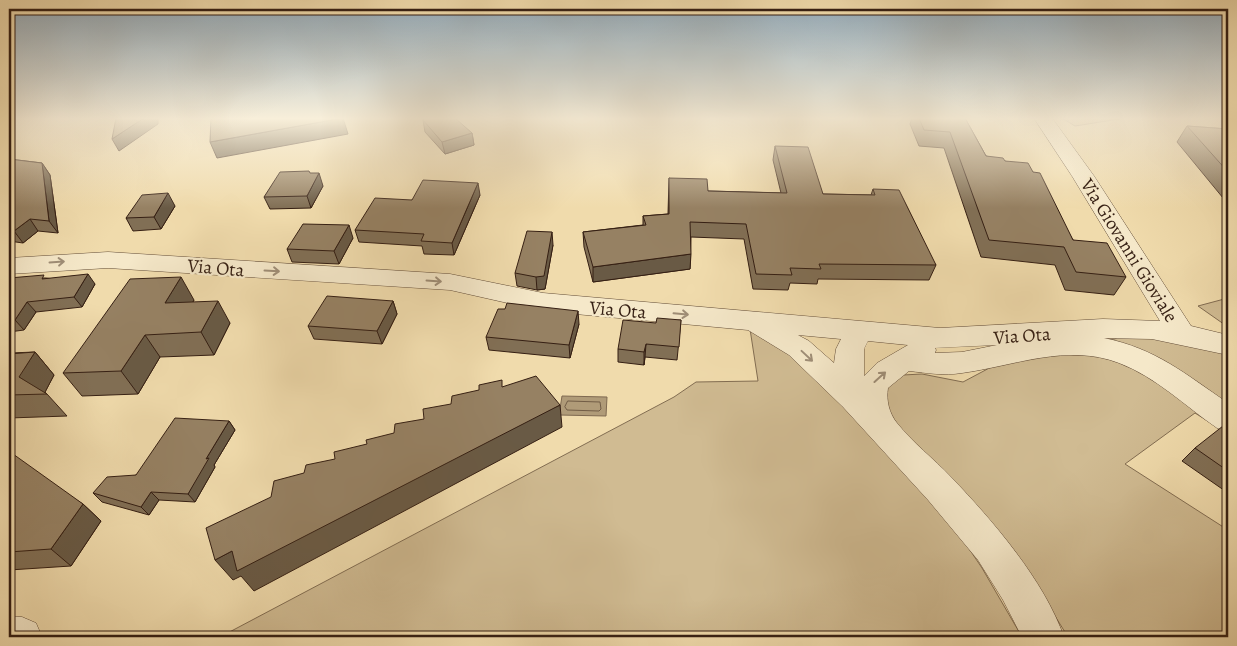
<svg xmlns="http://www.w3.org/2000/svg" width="1237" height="646" font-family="Alegreya,serif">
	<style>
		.green { fill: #d0bb92; stroke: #826d52 }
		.water { fill: #b09b78; stroke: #7f6950 }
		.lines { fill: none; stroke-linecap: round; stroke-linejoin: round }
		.shore { stroke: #725d46; stroke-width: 1 }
		.minor-casing { stroke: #644e39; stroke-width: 1 }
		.minor { fill: #f5e8c9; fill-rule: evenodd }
		.wall { fill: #816f55; stroke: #351f13 }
		.shaded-wall { fill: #695a45; stroke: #351f13 }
		.building { fill: #968163; stroke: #351f13 }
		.oneway { stroke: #9f8e77 }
		.labels { text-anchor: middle; stroke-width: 4.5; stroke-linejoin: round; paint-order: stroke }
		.street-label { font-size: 19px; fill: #351f13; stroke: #f5e8c9 }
	</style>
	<rect width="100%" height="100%" fill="#f0dbac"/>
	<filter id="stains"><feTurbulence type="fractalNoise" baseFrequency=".004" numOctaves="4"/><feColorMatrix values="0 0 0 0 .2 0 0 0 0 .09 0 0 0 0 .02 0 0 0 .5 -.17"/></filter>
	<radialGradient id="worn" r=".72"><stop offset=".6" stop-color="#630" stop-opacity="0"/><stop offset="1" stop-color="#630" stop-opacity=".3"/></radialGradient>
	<!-- green -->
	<path class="green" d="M1062,118h63l-50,8z
		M1228,298v29l-30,-21z
		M750,329l48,30 46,46 113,126 25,37 40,69h-802l454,-240 22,-15 62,-1z
		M1121,335l31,2 76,16v59l-77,-53 -109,-18 73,-2z
		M1076,351l42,5 110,72v6l-33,-21 -70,51 103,66v107h-160l-44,-71 -132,-146 -9,-17 5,-19 15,-9 19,-1 41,8 32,-17z"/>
	<!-- water -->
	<path class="water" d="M562,396l45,1 -1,19 -47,-1z"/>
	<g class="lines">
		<!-- shore -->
		<path class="shore" d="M568,401l32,1 1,7 -2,2 -32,-1 -2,-3z"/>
		<!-- minor casing -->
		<g class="minor-casing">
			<path id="minor" d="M1034,118h18l42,58 97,150 37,9v20l-76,-16 -48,-1c53,11 81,36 124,65v29l-11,-4c-32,-22 -61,-51 -98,-65 -52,-20 -105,3 -157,10 -18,3 -35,0 -53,-2l-21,17c-2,12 1,25 9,35 16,20 37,36 54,54 42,44 93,103 113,160h-42l-19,-37 -25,-40 -50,-60 -85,-93 -54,-52 -41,-25 -205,-19 -93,-21 -342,-22 -99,6v-16l99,-6 342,22 93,19 397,35 163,-9 57,2 -88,-145zM798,335l43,4 -5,10 -2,14 -25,-22zM868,341l40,4 -31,18 -13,13v-27zM997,345l-35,7 -27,1 1,-3 -1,-2z
				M9,616l13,1 14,6 6,14h-33z"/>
		</g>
		<!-- minor -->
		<use href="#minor" class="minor"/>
	</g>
	<!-- wall -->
	<path class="wall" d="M912,118h53l21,38 19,5 28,11 40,68 53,37 -12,18 -49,-5 -10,-25 -74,-8 -37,-109 -25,-2 -9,-22z
		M423,120l49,13 2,12 -29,9 -20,-22z
		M1187,126l41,3v75l-51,-62z
		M775,146l48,48 48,1 2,-6 63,76 -7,15 -111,-1 -1,5 -27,-1 -2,7 -35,-1 -9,-50 -53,-2 -1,32 -97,13 -9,-35 -1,-15 60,-7v-9l25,-2 1,-36 39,13 73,2 -8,-33z
		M9,159l33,4 8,12 8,58 -20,-2 -15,12 -14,-2z
		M310,173l13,13 -12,22 -41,1 -6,-12z
		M480,195l-26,60 -30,-1 -2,-8 -63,-4 -4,-12 57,-30z
		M175,206l-14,23 -28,2 -7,-13z
		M353,238l-14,26 -47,-2 -5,-13z
		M553,245l-8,44 -8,1 -20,-4 -2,-13z
		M9,278h37l49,6 -13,23 -46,5 -12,18 -15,2z
		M194,300l-1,2 37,21 -16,32 -54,2 -22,37 -56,2 -19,-23z
		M393,301l4,13 -15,30 -68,-5 -6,-13z
		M681,320l-4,40 -32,-3 -1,8 -26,-3v-13l38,-26z
		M579,324l-9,34 -81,-8 -3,-13z
		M9,352l1,1 25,-1 19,23 -9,17 2,2 20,22 -58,2z
		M229,421l6,9 -21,35 1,2 -20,35 -36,-2 -10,15 -47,-13 -9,-9 43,-18z
		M1228,429v64l-46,-32 13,-13z
		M9,459l74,45 18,17 -30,45 -62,4z"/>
	<!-- shaded-wall -->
	<path class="shaded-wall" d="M144,118h14v6l-39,27 -7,-12z
		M343,118l5,16 -131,24 -7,-16z
		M472,133l2,12 -29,9 -3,-12z
		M42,163l8,12 8,58 -9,-12z
		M319,173l4,13 -12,22 -4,-12z
		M478,183l2,12 -26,60 -2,-12z
		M168,193l7,13 -14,23 -7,-12z
		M30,219l8,12 -15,12 -9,-12z
		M349,225l4,13 -14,26 -5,-13z
		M552,232l1,13 -8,44 -8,1 -1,-13z
		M691,254l-1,15 -97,13v-15z
		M88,274l7,10 -13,23 -8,-10z
		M181,277l13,23 -15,25 -14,-22z
		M218,301l12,22 -16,32 -13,-23z
		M393,301l4,13 -15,30 -5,-13z
		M27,302l9,10 -12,18 -9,-10z
		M578,311l1,13 -9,34 -1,-13z
		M145,335l15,22 -22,37 -17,-23z
		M646,344l-1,13 -1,8v-13z
		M9,352l15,17 11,-17 19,23 -10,19 -25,-17 -10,-19z
		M560,405l2,22 -308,164 -13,-15 -8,4 -18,-20 17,-9z
		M229,421l6,9 -21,35 1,2 -20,35 -7,-8 18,-35z
		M151,492l8,8 -10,15 -8,-8z
		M83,504l18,17 -30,45 -20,-17z"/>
	<!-- building -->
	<path class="building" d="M116,118h28l-32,21z
		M211,118h132l-133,24z
		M424,118h31l17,15 -30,9 -19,-22z
		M919,118h46l21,38 17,2 2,3 23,2 5,9 7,1 33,67 34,3 19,34 -50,-5 -12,-25 -75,-7 -39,-108 -26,-2z
		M1187,126l41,3v43z
		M775,146l33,1 15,47 52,1 -2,-6 26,1 37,75 -117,-1 2,5 -31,-1 2,7 -36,-1 -10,-50 -56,-2 1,32 -98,13 -10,-35 63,-7 -3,-9 26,-2v-36l38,1 1,12 79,2z
		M9,159l33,4 7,58 -19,-2 -16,12 -5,-1v-41l6,-4 -6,-1z
		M309,171l1,2h9l-12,23 -43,1 16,-25z
		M423,180l55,3 -26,60 -31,-2 3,-7 -69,-4 20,-32 37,2z
		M168,193l-14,24 -28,1 16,-23z
		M303,224l46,1 -15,26 -47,-2z
		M527,231l25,1 -8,44 -8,1 -21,-4z
		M88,274l-14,23 -47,5 -12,18 -6,1v-43l35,-3 -2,4z
		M181,277l-16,26 53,-2 -17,31 -56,3 -24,36 -58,2 67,-94z
		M327,296l66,5 -16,30 -69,-5z
		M507,303l71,8 -9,34 -83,-8 12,-28h7z
		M657,318l24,2 -2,27 -33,-3 -2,8 -26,-3 5,-29 33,3z
		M35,352l-16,25 28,17 -38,1v-41z
		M536,376l24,29 -323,166 -5,-20 -17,9 -9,-32 65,-31 3,-16 30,-8 2,-8 29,-6 -1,-7 33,-8 -1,-4 28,-7 1,-9 29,-5 -1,-10 28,-5 1,-8 27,-6v-5l23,-5v7z
		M175,418l54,3 -23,38 3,-1 -21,36 -37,-2 -10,15 -48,-14 14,-16 29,-2z
		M1223,426l5,3v42l-33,-23z
		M13,454l70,50 -32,45 -42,3v-93z"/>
	<!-- one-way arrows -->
	<defs><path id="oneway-shaft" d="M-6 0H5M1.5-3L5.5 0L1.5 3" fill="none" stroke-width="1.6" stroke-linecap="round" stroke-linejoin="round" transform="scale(1.25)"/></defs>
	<g class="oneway">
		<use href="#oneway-shaft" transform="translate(57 262) rotate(-4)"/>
		<use href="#oneway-shaft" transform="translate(272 271) rotate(3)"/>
		<use href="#oneway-shaft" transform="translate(434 281) rotate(4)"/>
		<use href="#oneway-shaft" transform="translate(681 314) rotate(5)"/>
		<use href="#oneway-shaft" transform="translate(807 356) rotate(43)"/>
		<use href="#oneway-shaft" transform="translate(880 377) rotate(-42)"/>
	</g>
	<!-- sky -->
	<linearGradient id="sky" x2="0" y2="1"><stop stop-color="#91aabb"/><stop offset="0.57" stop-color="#f8efda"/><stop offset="1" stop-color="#f8efda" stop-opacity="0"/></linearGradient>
	<rect width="1237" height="208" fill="url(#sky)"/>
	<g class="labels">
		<!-- street labels -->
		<g class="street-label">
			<text transform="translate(1130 250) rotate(58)" y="7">Via Giovanni Gioviale</text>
			<text transform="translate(216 267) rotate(5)" y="7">Via Ota</text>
			<text transform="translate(618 309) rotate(5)" y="7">Via Ota</text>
			<text transform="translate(1022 335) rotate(-4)" y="7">Via Ota</text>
		</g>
	</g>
	<!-- margin -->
	<rect width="1237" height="646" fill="none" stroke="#f0dbac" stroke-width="30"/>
	<rect x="10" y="10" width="1217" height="626" fill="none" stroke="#351f13" stroke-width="2.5"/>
	<rect x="15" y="15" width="1207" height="616" fill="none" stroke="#351f13"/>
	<rect width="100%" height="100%" filter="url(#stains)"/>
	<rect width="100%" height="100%" fill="url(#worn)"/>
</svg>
